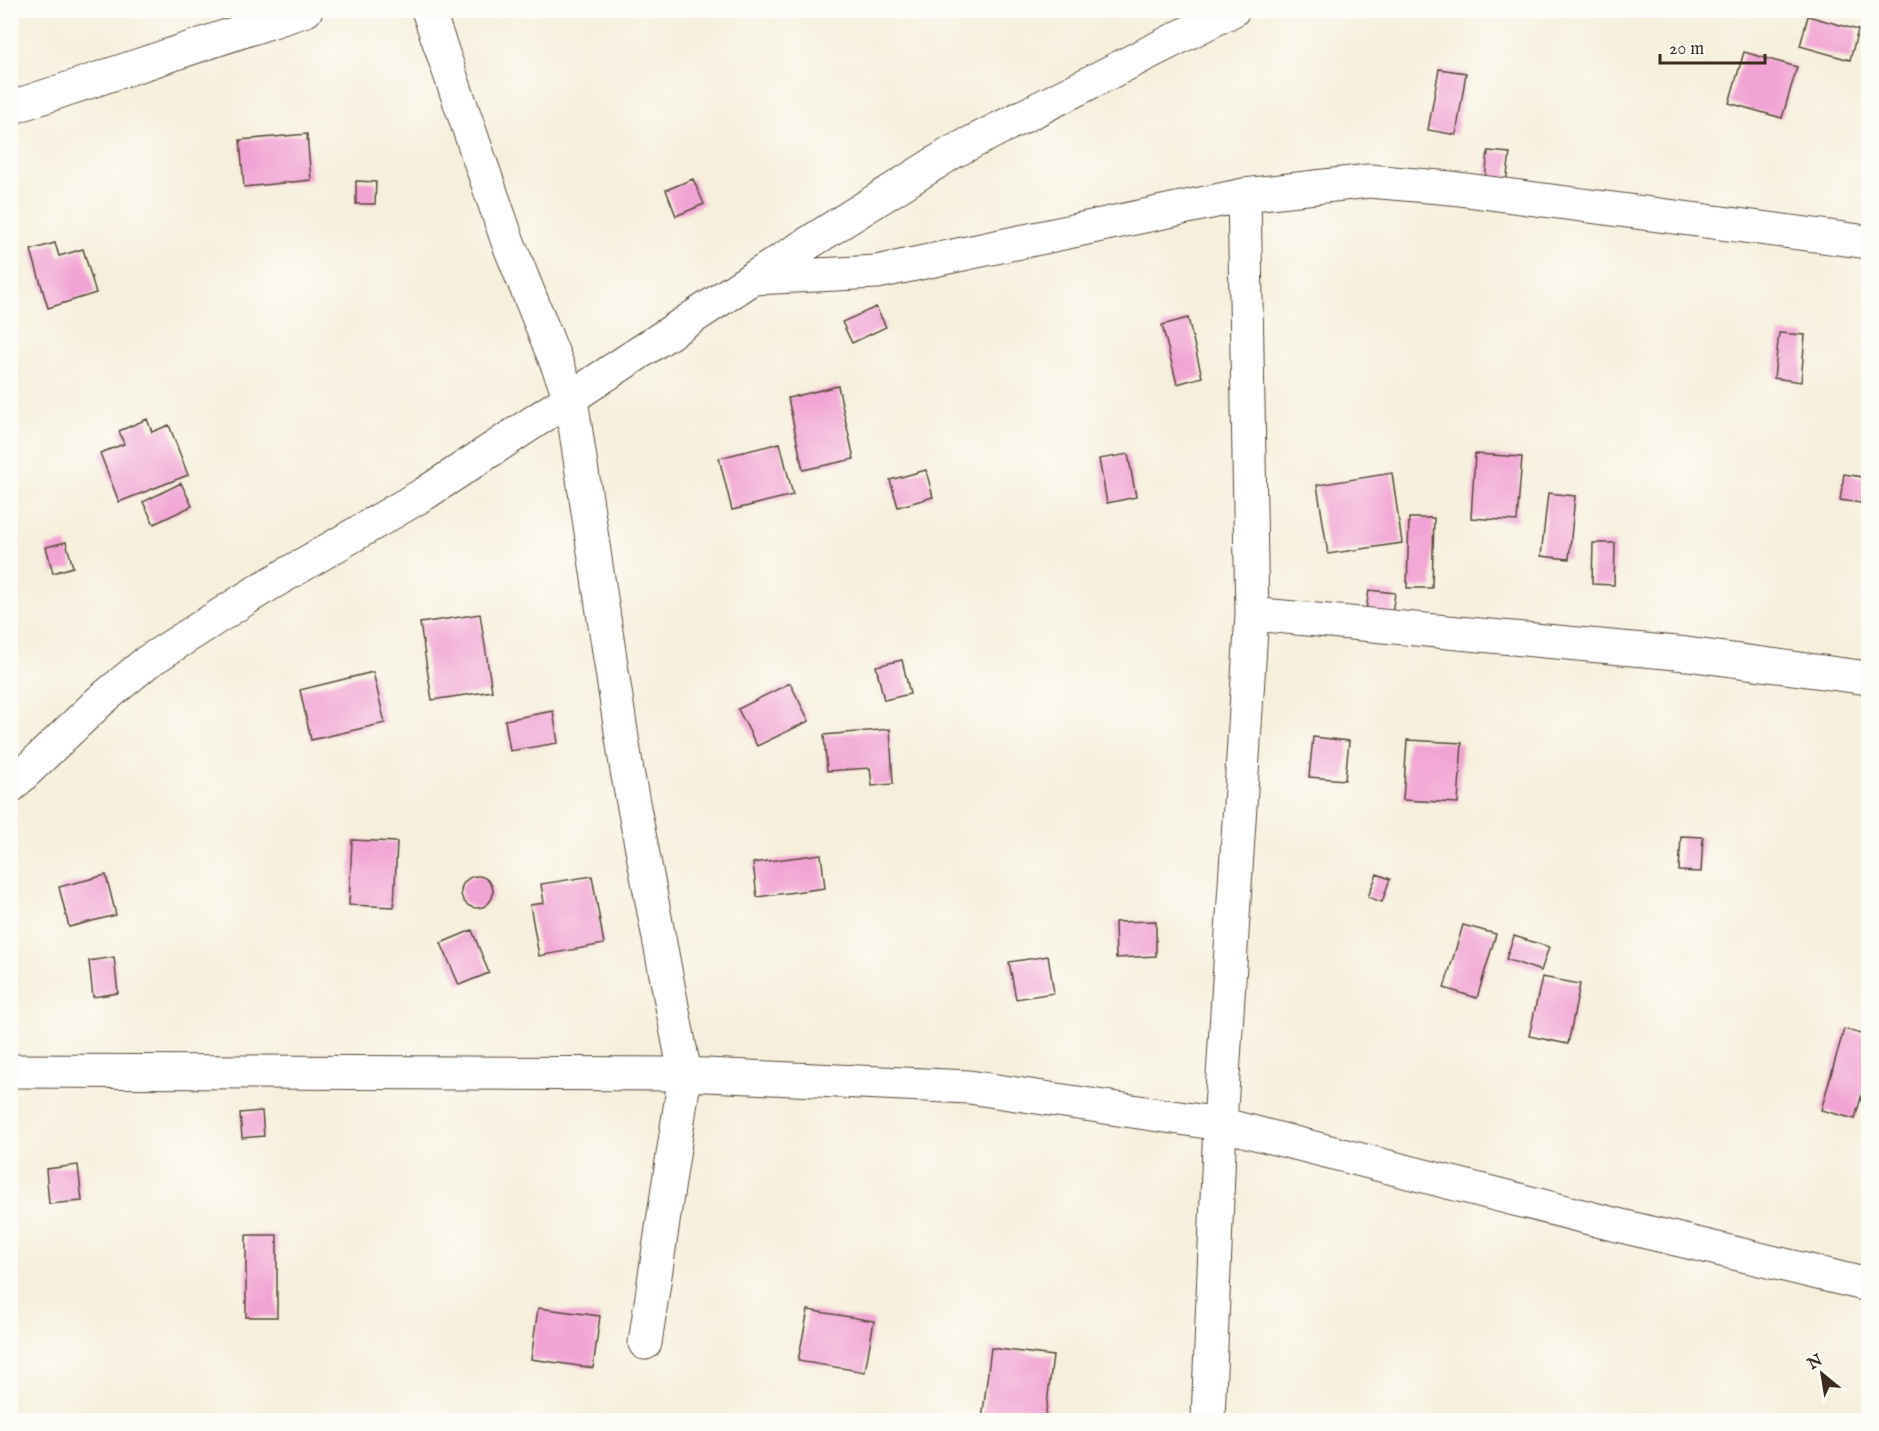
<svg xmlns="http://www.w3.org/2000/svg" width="1879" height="1431" font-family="'IM FELL English',serif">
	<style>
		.building { fill: #f1a4d3 }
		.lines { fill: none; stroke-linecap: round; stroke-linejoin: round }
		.street-casing { stroke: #57483a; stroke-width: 35 }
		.street { stroke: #fff; stroke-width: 33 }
	</style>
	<rect width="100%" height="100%" fill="#fdfcf7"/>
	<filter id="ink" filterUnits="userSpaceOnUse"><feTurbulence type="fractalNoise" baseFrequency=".0167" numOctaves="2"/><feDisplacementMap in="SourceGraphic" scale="12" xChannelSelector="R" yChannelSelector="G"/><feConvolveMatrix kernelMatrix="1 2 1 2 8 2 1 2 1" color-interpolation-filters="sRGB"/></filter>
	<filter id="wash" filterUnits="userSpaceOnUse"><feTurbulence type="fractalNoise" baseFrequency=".008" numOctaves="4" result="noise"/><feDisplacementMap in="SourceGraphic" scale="24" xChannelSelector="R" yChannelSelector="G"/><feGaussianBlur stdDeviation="1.35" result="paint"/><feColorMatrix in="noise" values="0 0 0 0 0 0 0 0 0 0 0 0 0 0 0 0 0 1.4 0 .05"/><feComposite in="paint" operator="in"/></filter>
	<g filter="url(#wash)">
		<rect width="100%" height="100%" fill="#f6efdc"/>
		<g id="blocks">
			<!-- building -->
			<path class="building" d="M1808,16l50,14 -8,30 -50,-14z
				M1744,52l53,15 -15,51 -53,-15z
				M1439,69l27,4 -10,62 -28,-5z
				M307,134l4,46 -67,7 -4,-47z
				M1488,151l22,2 -4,30 -21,-3z
				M693,179l11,25 -28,12 -10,-26z
				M356,181l20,1 -1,22h-19z
				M55,243l4,13 24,-7 13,44 -48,15 -17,-58z
				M876,307l10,20 -34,16 -10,-21z
				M1188,318l14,59 -25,7 -15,-59z
				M1779,333l26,2 -4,47 -27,-4z
				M838,386l16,73 -51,11 -15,-72z
				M147,419l5,13 17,-7 19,50 -69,27 -19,-49 24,-9 -5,-13z
				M780,443l13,52 -61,15 -13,-52z
				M1128,454l8,43 -29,6 -8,-44z
				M1475,454l47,3 -5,64 -46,-3z
				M926,470l7,27 -35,10 -8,-27z
				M1392,473l10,70 -74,11 -11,-69z
				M1844,474l24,4v26l-28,-4z
				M181,483l11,23 -38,18 -11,-22z
				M1548,493l27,3 -6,63 -28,-3z
				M1409,518h25l-2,70h-25z
				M66,542l7,25 -20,6 -7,-26z
				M1593,543h22l-1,42 -22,-1z
				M1369,590l26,3 -3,21 -26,-3z
				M480,614l12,77 -60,9 -12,-77z
				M902,660l8,34 -26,6 -8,-34z
				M373,672l12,51 -74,17 -11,-50z
				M790,683l19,38 -52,25 -19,-37z
				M553,711l5,32 -48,8 -5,-31z
				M890,729l3,55 -21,2 -2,-18 -43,3 -3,-36z
				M1313,737l36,4 -4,39 -36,-3z
				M1407,740l55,3 -4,60 -55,-3z
				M1681,836l22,1 -2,35 -22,-1z
				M352,840l45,2 -3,65 -45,-2z
				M821,854l4,34 -68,9 -4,-34z
				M1377,874l13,5 -8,23 -14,-5z
				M106,875l10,40 -47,12 -10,-40z
				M461 892a16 16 0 1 1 32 0a16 16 0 1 1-32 0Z
				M592,876l12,68 -65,12 -9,-51 14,-2 -3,-19z
				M1156,921v35l-40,2 -1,-36z
				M1463,925l33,9 -19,64 -33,-10z
				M472,930l17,43 -30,12 -18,-42z
				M1514,936l35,11 -8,24 -35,-12z
				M1048,956l6,37 -38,6 -7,-37z
				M114,957l4,36 -25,4 -4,-36z
				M1542,977l38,7 -12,60 -39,-8z
				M1844,1029l24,7v36l-13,47 -34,-9z
				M262,1111l2,25 -22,2 -2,-25z
				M78,1165l4,36 -33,3 -3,-35z
				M246,1235h31v82h-31z
				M538,1308l62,8 -7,52 -62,-9z
				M808,1310l66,11 -9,51 -67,-11z
				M991,1348l62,8 -8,64h-63z"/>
		</g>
	</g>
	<g filter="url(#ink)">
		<use href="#blocks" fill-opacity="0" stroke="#57483a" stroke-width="1.5"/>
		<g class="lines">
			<!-- street casing -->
			<g class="street-casing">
				<path id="street" d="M428,10l80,232 63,157 56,372 58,303 -40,269
					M10,108l296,-98
					M1244,195l125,-14 82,7 417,54
					M753,278l124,-6 367,-77 8,419 -32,510 -12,296
					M1252,614l435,40 181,24
					M10,787l90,-86 47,-39 111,-71 166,-97 329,-216 200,-126 280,-142
					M10,1071l675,3 284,13 251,37 393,100 255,61"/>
			</g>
			<!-- street -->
			<use href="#street" class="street"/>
		</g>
	</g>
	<!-- margin -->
	<rect width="1879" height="1431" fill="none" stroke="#fdfcf7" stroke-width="36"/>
	<!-- north arrow -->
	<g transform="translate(1822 1374) rotate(330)" stroke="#fdfcf7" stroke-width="4.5" paint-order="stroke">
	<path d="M0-4.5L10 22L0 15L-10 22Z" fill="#3b2a1e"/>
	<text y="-9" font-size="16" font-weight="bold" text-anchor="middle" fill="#3b2a1e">N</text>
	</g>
	<!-- scale -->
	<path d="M1660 54v9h105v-9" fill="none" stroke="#3b2a1e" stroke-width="3"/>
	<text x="1669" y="54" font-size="18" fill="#3b2a1e" stroke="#fdfcf7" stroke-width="4.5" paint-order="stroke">20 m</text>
</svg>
